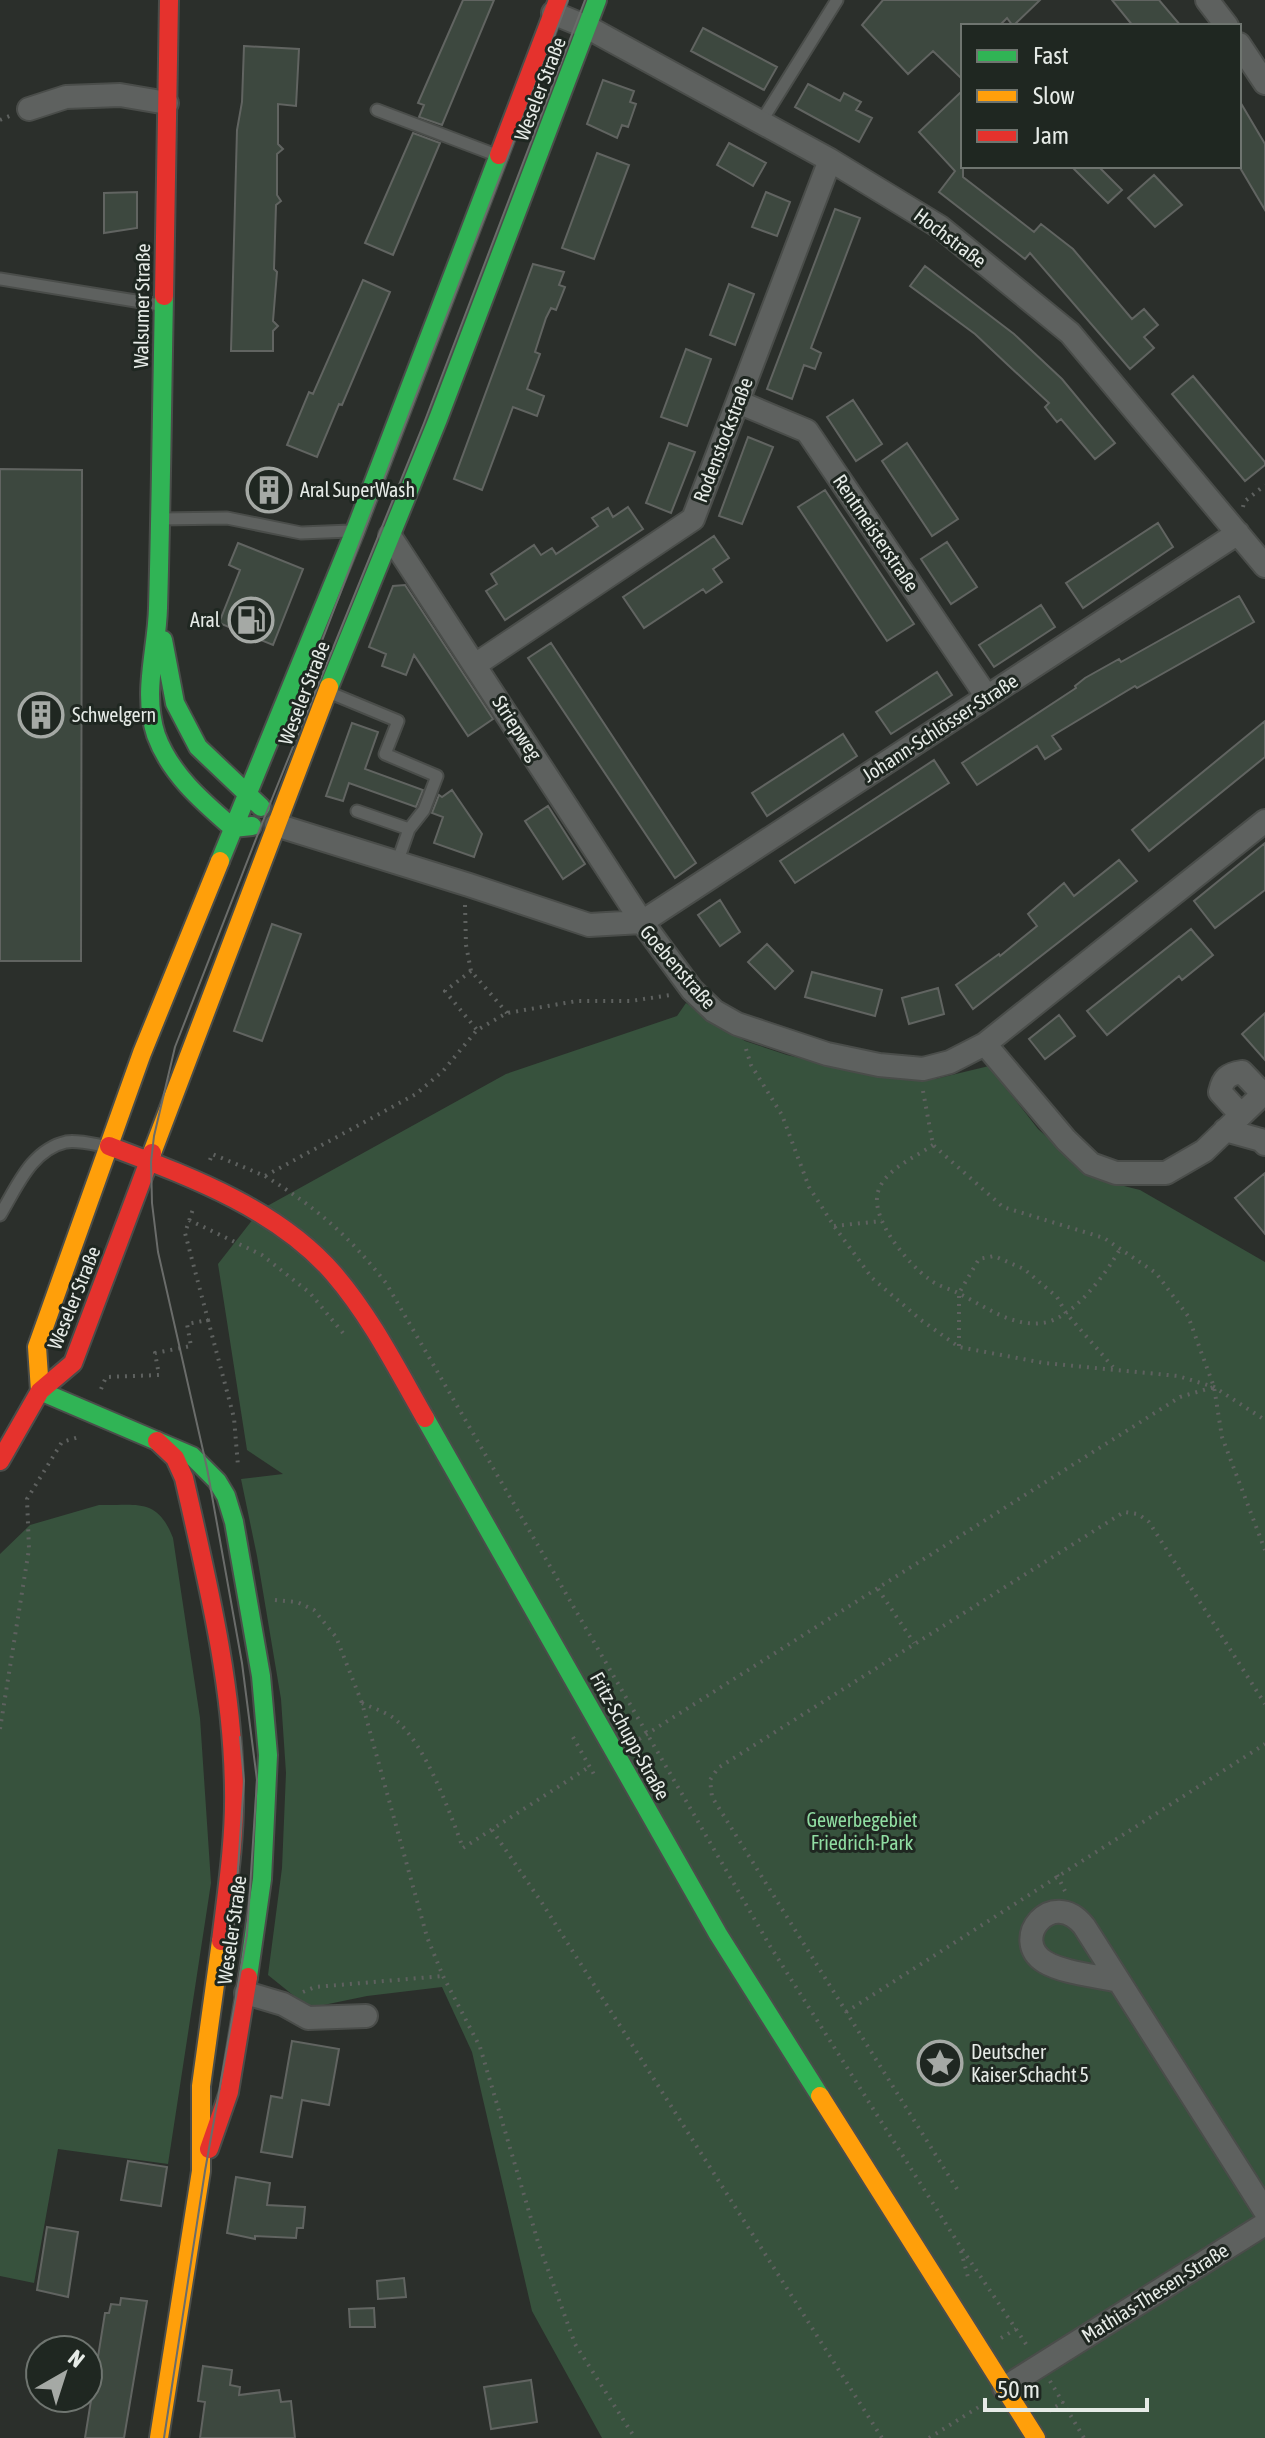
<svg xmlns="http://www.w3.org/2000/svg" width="1265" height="2438" font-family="'Asap Condensed',sans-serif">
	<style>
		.green { fill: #37523d }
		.building { fill: #3d483f; stroke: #616461; stroke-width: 2 }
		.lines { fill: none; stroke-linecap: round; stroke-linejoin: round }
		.lane-casing { stroke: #4a4d4a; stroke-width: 15 }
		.street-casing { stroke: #4a4d4a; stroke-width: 26 }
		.fast-casing { stroke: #4a4d4a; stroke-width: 22 }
		.slow-casing { stroke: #4a4d4a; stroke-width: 22 }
		.jam-casing { stroke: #4a4d4a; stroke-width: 22 }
		.path { stroke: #5e615f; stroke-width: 4; stroke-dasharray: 2 6; stroke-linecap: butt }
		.lane { stroke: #5e615f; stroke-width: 11 }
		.street { stroke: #5e615f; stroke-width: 22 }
		.fast { stroke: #30b455; stroke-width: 18 }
		.slow { stroke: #ff9f0a; stroke-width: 18 }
		.jam { stroke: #e5322d; stroke-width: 18 }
		.tram { stroke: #6a6c6a; stroke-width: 2 }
		.labels { text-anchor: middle; stroke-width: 6; stroke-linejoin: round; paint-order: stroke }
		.street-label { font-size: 20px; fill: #e6ebe7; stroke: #1f2721 }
		.poi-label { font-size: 20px; fill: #e6ebe7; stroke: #1f2721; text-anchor: start }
		.park-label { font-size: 20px; fill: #90dda2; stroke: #1f2721 }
	</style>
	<rect width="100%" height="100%" fill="#2b2f2b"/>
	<!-- green -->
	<path class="green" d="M686,1003l59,38 42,14 98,23 50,1 54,-13 49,63 38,34 40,21 24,6 125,72v1176h-663l-70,-127 -60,-259 -30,-65 -75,9 -58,12 -41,-33 14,-107 4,-95 -5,-74 -24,-143 -16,-77 42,-5 -36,-24 -29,-186 42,-54 246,-136 171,-58z
		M99,1505c38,1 58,-8 74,33l27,180 11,165 -43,281 -110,-15 -24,134 -34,-7v-722l30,-29z"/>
	<!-- building -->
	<path class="building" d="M463,0h31l-52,125 -23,-8 5,-12 -6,-2z
		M883,0h157l-27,26 -6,-8 -8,8h-36v54l-30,-29 -25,23 -46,-49z
		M1112,0h47l22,26h-48z
		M703,28l74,39 -13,23 -73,-39z
		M244,46l55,3 -3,57 -18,-2v40l5,5 -6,5v41l4,6 -5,4 -2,64 3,3 -4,49 5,5 -5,5v20h-42l6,-221 5,-28z
		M603,80l31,11 -4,11 6,2 -8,23 -6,-2 -5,13 -30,-14z
		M808,84l32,17 4,-8 17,9 -5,8 16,8 -13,24 -64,-35z
		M963,90v87l71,55 7,-8 32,25 59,70 12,-10 14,16 -14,12 10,11 -24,21 -100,-116 -5,6 -86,-67 16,-21 -36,-39z
		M1239,100l26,44v66l-26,-44z
		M413,133l27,10 -47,112 -28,-12z
		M729,143l37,20 -13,23 -36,-21z
		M597,153l32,12 -35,94 -32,-11z
		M1071,166h27l24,24 -14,13z
		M1154,175l28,30 -27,22 -27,-29z
		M137,192v36l-33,5v-40z
		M766,192l24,10 -13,34 -25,-9z
		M835,209l25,9 -49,130 10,5 -6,16 -11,-4 -12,34 -25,-10z
		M533,264l31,8 -5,13 6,2 -9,23 -5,-2 -5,10 -11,34 5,2 -13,35 17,7 -7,20 -24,-9 -31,83 -28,-11z
		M925,266l89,68 48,45 53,64 -20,16 -34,-40 -4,3 -12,-15 4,-4 -40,-37 -34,-32 -65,-48z
		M363,280l27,12 -48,113 -3,-1 -22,53 -30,-12 22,-53 4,2z
		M729,284l25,10 -19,51 -25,-10z
		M686,349l25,10 -24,67 -26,-9z
		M1193,376l72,86v3l-20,16 -73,-87z
		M853,400l29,44 -26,17 -29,-44z
		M748,437l25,10 -31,77 -23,-8z
		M669,443l26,9 -24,61 -25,-10z
		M907,443l51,76 -26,17 -50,-75z
		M0,469l82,1 -1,491h-81z
		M255,475l33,13 -6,17 -33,-14z
		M825,490l89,134 -27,17 -89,-134z
		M628,507l15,22 -138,91 -19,-29 11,-7 -6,-10 43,-29 7,10 11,-7 4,6 42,-28 -6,-8 16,-10 5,9z
		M1158,523l15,24 -90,61 -17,-25z
		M714,536l15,22 -16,11 9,13 -16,11 -3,-4 -59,39 -21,-31z
		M947,542l30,45 -26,17 -30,-45z
		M238,543l65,26 -30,76 -54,-22 21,-53 -11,-5z
		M405,585l88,134 -25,17 -54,-81 -8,20 -24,-9 4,-12 -17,-7 24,-61z
		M1239,596l15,26 -117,66 -2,-2 -83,50 9,13 -16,10 -8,-13 -60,39 -15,-22 114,-75 -1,-2 10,-8 34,-19 2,3z
		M1041,605l14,22 -61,40 -15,-22z
		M551,643l145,220 -21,15 -147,-220z
		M937,672l15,23 -61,39 -15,-22z
		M1265,721v36l-116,94 -17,-21z
		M352,723l26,9 -13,37 58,21 -7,17 -67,-24 -6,18 -17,-5z
		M843,734l14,22 -90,60 -15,-23z
		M934,760l15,23 -154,100 -15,-22z
		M452,790l30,44 -8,23 -40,-14 9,-26 -11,-4 7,-18 3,2z
		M548,806l37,58 -22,15 -38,-58z
		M1265,843v47l-50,38 -21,-27z
		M1119,860l18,21 -164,128 -17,-24 43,-31 1,2 37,-30 -9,-12 36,-31 10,13z
		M720,900l20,32 -20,14 -22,-31z
		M272,924l29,10 -39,107 -28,-10z
		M1191,929l22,26 -31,25 -3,-4 -72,59 -20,-24z
		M767,944l26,27 -18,18 -27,-27z
		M812,972l70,18 -7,26 -70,-19z
		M938,988l6,26 -35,10 -7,-26z
		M1265,1013v47l-23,-26z
		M1059,1015l16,21 -30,23 -16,-20z
		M1265,1173v61l-30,-36z
		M292,2041l47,8 -10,56 -27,-5 -10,57 -31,-5 10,-56 11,2z
		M128,2161l39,6 -6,39 -40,-6z
		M236,2177l34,6 -3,22 38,2 -2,21h-6l-1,10 -41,-2v3l-28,-6z
		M47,2227l31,5 -10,65 -31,-7z
		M404,2278l2,19 -28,2 -1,-18z
		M121,2298l26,3 -23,137h-39l20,-125h4l2,-9 9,1z
		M374,2308l1,19h-25l-1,-18z
		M203,2366l29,4 -2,15 10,2 -1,8 40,-5 2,12 10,-1 4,37h-95l5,-36 -7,-1z
		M531,2380l6,42 -46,7 -7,-42z"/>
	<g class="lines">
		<!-- lane casing -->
		<g class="lane-casing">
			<path id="lane" d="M377,110l119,45
				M761,122l76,-122
				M0,279l160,26
				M161,519l66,-1 74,15 49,-2
				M328,692l70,29 -13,33 52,22 -13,34 -15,19
				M357,811l52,18 -12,34
				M0,1215c17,-28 31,-65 66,-73 11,-2 27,2 38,4"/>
		</g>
		<!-- street casing -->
		<g class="street-casing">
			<path id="street" d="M1207,0l20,26
				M553,13l34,14 243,133 110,67 130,106 195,233
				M1239,44l26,39
				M29,109l37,-12 54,-2 47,8
				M738,402l69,29 180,266
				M390,536l252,386 50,68 22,21 23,13 90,30 52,11 44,4 27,-7 35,-18 280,-223
				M475,665l218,-146 137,-359
				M276,825l193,60 120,40 53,-3 596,-389
				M985,1044l81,96 25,24 25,9h50l38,-22 59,-57 -21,-22c-14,2 -19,6 -22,20l21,23
				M1225,1130l36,10 4,4
				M1119,1981c-21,-5 -56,-8 -74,-19 -36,-22 7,-76 39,-36l181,285
				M246,1993l37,11 25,14 58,-2
				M1004,2388l261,-164"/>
		</g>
		<!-- fast casing -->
		<g class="fast-casing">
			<path id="fast" d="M164,296c-2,104 -3,208 -6,312 -1,43 -16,84 -2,127 14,39 47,67 77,93l19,-2
				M163,640l12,63 23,44 63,60
				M329,687l109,-268 159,-419
				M220,861l135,-330 144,-376
				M40,1391l152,65 25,25 9,15 8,26 27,154 7,79 -6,124 -14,98
				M425,1418l293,516 102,162"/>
		</g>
		<!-- slow casing -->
		<g class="slow-casing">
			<path id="slow" d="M152,1153l177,-466
				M40,1391l-3,-44 105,-294 78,-192
				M820,2096l216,342
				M159,2438l42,-267v-85l20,-145"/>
		</g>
		<!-- jam casing -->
		<g class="jam-casing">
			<path id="jam" d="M499,155l59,-155
				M164,296l5,-296
				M109,1146c79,30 168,62 225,128 37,43 63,95 91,144
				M157,1441l18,17 9,20c23,102 49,206 50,312 1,50 -7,101 -13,151
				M0,1461l40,-70 33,-28 79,-210
				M209,2149l20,-57 19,-115"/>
		</g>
		<!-- path -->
		<path class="path" d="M0,120l12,-5
			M1243,507l1,-5 21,-17
			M465,905l1,40 5,26 36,42
			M471,971l-26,20 32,39
			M746,1049l5,16 31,50 27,72 25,39 38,52 49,42 38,27 85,16 134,13 36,11 51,33
			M923,1091l10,54 70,62 101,31 52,35 32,43 26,71 8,50 43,113
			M933,1145c-19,13 -49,25 -55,47 -8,27 30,72 51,87 7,6 18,9 27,13 27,13 55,35 86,31 30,-3 64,-49 78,-74
			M210,1160l2,-6 53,22 151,-82 27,-23 34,-41 30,-17 70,-12h54l39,-6
			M265,1176c52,32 83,59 121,107l384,663 190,300 68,101
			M189,1220l73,35 48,38 33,40
			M834,1226l48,-5
			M208,1320l26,98 4,48
			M959,1346v-53l20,-34 15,-3 30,13 33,28 9,16 47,54
			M101,1389l5,-12 53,-2 -4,-22 36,-7 -4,-22 21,-4 -23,-87 9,-27
			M878,1589l36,54
			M275,1600l22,2 17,8 22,27 26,66 65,234 16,39 37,71 58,195 37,102 60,94
			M362,1703c10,5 25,9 34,17 30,26 53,90 67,128l126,-81
			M0,1729l29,-180 -2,-50 35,-57 17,-5
			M573,1737l23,41
			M639,1739l541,-342 34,-10
			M492,1830l50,73 340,535
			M1057,1875l8,16
			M303,1992l12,-5 128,-11
			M846,2012l419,-268
			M957,2189l-245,-392 -2,-17 8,-12 406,-256 14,2 11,8 116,182
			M961,2251l7,26
			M1001,2338l15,-9
			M1050,2381l34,57
			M1049,2411l14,-9
			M929,2438l53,-33"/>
		<!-- lane -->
		<use href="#lane" class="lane"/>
		<!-- street -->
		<use href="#street" class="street"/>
		<!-- fast -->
		<use href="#fast" class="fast"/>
		<!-- slow -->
		<use href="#slow" class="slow"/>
		<!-- jam -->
		<use href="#jam" class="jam"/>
		<!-- tram -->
		<path class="tram" d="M287,732l281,-732
			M232,1956l12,-175 -4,-44
			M164,2438l41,-267 42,-236 10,-155 -15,-117 -35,-195 -49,-216 -6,-49 -1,-41 3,-26 21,-89 86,-221 163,-403 161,-423"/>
	</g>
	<!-- icons -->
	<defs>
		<g id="building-ring" transform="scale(2.3)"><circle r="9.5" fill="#1f2721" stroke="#a5a9a5" stroke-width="1.5"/><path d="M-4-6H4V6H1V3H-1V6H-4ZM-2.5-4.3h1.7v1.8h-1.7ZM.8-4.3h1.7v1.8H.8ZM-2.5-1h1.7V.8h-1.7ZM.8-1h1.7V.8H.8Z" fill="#a5a9a5"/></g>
		<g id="fuel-ring" transform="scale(2.3)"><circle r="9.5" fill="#1f2721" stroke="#a5a9a5" stroke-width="1.5"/><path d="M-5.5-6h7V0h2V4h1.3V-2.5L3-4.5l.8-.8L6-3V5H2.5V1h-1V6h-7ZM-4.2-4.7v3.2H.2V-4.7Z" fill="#a5a9a5"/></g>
		<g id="sight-ring" transform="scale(2.3)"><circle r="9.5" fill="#1f2721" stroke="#a5a9a5" stroke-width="1.5"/><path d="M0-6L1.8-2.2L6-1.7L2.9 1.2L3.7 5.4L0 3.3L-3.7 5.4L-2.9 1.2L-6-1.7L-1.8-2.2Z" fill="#a5a9a5"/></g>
	</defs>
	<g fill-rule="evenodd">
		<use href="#building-ring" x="269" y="490"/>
		<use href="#fuel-ring" x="251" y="620"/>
		<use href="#building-ring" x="41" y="715"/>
		<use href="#sight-ring" x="940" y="2063"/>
	</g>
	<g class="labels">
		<!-- street labels -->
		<g class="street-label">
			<text transform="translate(540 89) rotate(-69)" y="7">Weseler Straße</text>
			<text transform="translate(950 238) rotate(37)" y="7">Hochstraße</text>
			<text transform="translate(142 306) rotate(-89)" y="7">Walsumer Straße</text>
			<text transform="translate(723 440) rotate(-69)" y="7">Rodenstockstraße</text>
			<text transform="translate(876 533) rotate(56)" y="7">Rentmeisterstraße</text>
			<text transform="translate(304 693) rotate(-69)" y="7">Weseler Straße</text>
			<text transform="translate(517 728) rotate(57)" y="7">Striepweg</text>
			<text transform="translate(940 728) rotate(-33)" y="7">Johann-Schlösser-Straße</text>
			<text transform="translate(678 967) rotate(49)" y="7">Goebenstraße</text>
			<text transform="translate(74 1298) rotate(-68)" y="7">Weseler Straße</text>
			<text transform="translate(630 1736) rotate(61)" y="7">Fritz-Schupp-Straße</text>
			<text transform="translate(232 1930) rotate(-82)" y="7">Weseler Straße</text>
			<text transform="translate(1155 2293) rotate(-32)" y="7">Mathias-Thesen-Straße</text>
		</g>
		<!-- poi labels -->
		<g class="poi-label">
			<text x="300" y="497">Aral SuperWash</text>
			<text x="220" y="627" text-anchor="end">Aral</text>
			<text x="72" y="722">Schwelgern</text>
			<text x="971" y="2059">Deutscher<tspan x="971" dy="23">Kaiser Schacht 5</tspan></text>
		</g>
		<!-- park labels -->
		<g class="park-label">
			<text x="862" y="1827">Gewerbegebiet<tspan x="862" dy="23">Friedrich-Park</tspan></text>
		</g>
	</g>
	<!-- legend -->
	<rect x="961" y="24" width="280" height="144" fill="#1f2721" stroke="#6f7570" stroke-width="2"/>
	<rect x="977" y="50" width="40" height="12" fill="#30b455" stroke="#6f7570" stroke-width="2"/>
	<text x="1033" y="64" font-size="24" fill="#e6ebe7">Fast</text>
	<rect x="977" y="90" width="40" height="12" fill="#ff9f0a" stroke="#6f7570" stroke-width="2"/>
	<text x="1033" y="104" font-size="24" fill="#e6ebe7">Slow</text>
	<rect x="977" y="130" width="40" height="12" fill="#e5322d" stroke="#6f7570" stroke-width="2"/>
	<text x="1033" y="144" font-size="24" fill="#e6ebe7">Jam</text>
	<!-- north arrow -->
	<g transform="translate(64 2374) rotate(39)"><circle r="38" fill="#1f2721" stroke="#6f7570" stroke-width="2"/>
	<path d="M0-6L14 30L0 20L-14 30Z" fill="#a5a9a5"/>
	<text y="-12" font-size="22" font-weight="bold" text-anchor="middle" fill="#e6ebe7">N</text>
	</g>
	<!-- scale -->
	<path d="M985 2398v12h162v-12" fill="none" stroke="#e6ebe7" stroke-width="4"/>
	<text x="997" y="2398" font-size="24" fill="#e6ebe7" stroke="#1f2721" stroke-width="6" paint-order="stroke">50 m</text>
</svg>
